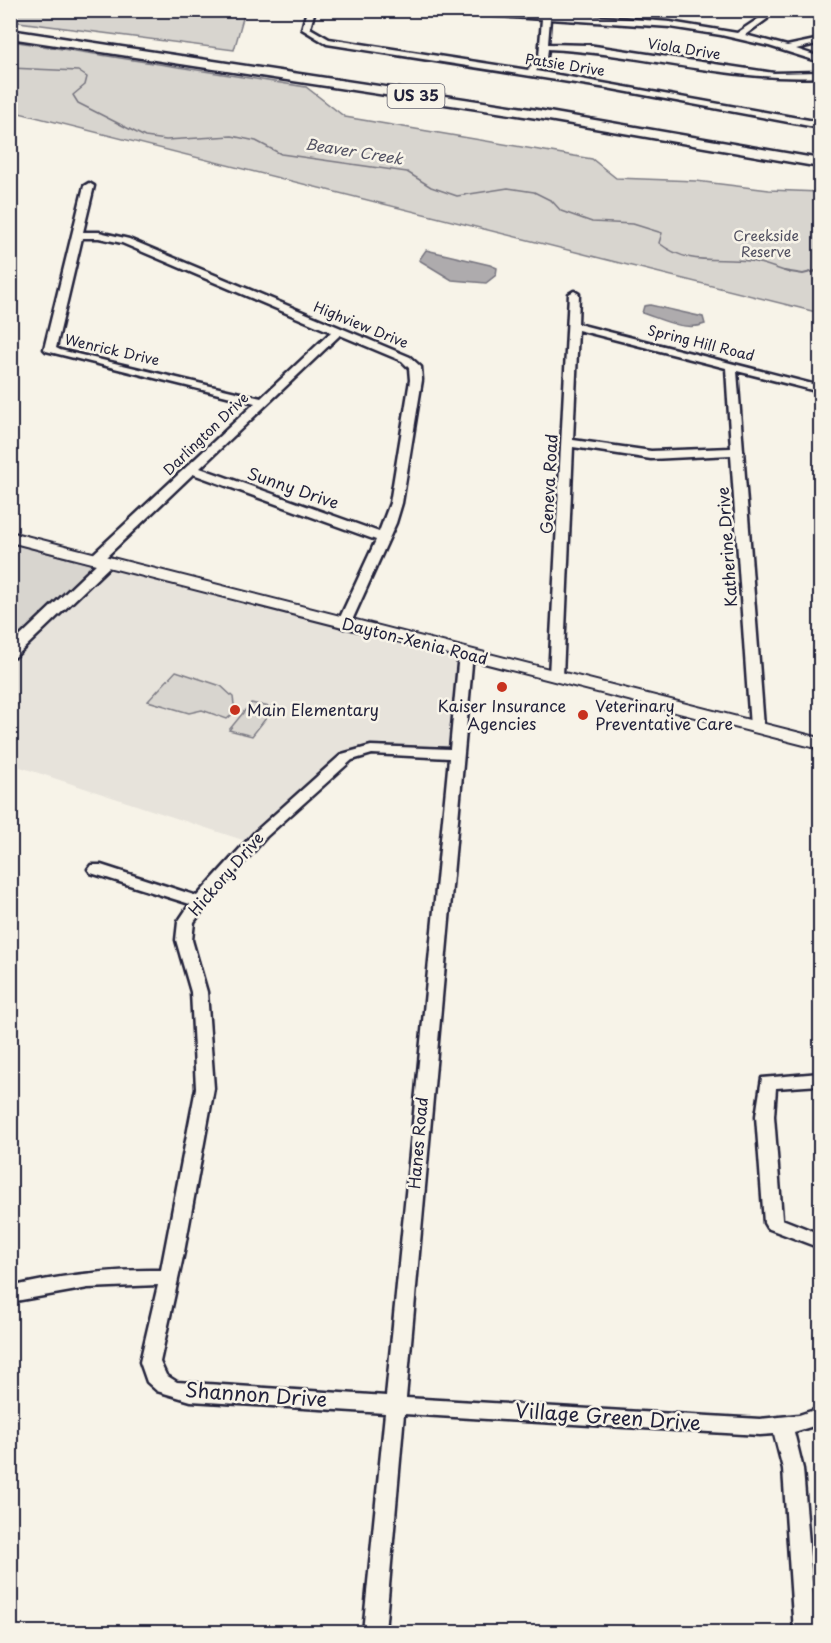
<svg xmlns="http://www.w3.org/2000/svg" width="831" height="1643" font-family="'Playpen Sans',sans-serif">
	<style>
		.built { fill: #e7e3db }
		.green { fill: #d8d5cf; stroke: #7d7c85; stroke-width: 1.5 }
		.water { fill: #aeabad; stroke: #76747f; stroke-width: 1.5 }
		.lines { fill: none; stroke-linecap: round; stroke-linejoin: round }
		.stream-far1 { stroke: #76747f; stroke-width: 1.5 }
		.stream { stroke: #76747f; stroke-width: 2 }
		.minor-casing { stroke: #22223b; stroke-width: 5 }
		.major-casing { stroke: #22223b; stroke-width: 4 }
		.highway-casing { stroke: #22223b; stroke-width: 5 }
		.minor { fill: #f7f3e8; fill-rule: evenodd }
		.major { fill: #f7f3e8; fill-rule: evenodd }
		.highway { fill: #f7f3e8; fill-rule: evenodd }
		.poi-dot { fill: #c8321e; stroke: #f7f3e8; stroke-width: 2 }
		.labels { text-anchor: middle; stroke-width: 5; stroke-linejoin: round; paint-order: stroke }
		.far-street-label { font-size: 14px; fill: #22223b; stroke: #f7f3e8 }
		.far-park-label { font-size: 14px; fill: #504f60; stroke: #f7f3e8 }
		.shield { fill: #f7f3e8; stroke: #62616f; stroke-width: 1.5 }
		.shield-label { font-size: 15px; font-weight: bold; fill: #22223b }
		.far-water-label { font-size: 15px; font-style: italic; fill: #535263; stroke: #f7f3e8 }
		.street-label { font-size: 16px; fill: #22223b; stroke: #f7f3e8 }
		.poi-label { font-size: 16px; fill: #22223b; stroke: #f7f3e8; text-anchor: start }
		.near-street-label { font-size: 20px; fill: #22223b; stroke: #f7f3e8 }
	</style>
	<rect width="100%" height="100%" fill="#f7f3e8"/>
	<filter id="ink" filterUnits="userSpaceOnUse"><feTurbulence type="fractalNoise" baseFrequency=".0167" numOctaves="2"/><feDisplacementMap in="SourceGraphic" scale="12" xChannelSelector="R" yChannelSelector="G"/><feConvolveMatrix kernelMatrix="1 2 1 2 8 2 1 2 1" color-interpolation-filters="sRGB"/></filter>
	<g filter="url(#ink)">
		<!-- built -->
		<path class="built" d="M107,561l359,92 -10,101 -101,-1 -103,90 -241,-79v-110z"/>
		<!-- green -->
		<path class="green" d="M11,10h234v1l-11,39 -223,-29z
			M11,41l295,46 39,30 247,42 24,19 80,3 73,9 51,2v121l-809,-202z
			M11,543l90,24 -90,87z
			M176,671l45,15 12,11 2,15 -8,7 -25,-9 -13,3 -41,-12z
			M251,703l23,5 -22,28 -23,-6z"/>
		<!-- water -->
		<path class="water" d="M426,250l64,15 7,3 -1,7 -10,8 -34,-3 -33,-20z
			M650,305l53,12 2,7c-20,8 -44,-5 -63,-11l2,-7z"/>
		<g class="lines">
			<!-- stream-far1 -->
			<path class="stream-far1" d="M10,68l68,3 9,6 -2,8 -12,10 5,8 67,34 21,3 66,-4 24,5 25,13 126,18 24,15 26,9 51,-8 26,4 18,9 9,10 31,11 41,2 29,9 -3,10c29,23 57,14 90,18 15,2 28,8 41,12
				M812,273l8,-4"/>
			<!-- stream -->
			<path class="stream" d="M784,271l19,3 12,-3"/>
			<!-- minor casing -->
			<g class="minor-casing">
				<path id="minor" d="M307,10h8l-5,18 19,11 199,31 11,-13 3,-38 -134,-9 138,3 73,5 51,4 67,11 27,-18h3v4l-22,16 42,11 33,-7v4l-24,6 24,8v5l-51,-16 -48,-11 -51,-8 -120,-8 -2,25 40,1 186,28 46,-1v5c-91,5 -181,-24 -272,-28l-1,8 -11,14 284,51v6l-213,-40 -280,-44 -25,-15z
					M89,183l5,3 -11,46h16l30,7 281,118 11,10 1,13 -20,123 -6,20 -47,104 -5,1 -7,-4 39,-84 -183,-66 -88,84h7l1,3 -1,3 -97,93 -5,1v-12l88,-84h-7v-6l164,-153 -209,-52 -2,-2 40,-163zM82,238h17l23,5 209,89 -70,66 -201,-48 -4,-2zM340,335l62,26 7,7 1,12 -20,123 -11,29 -179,-64z
					M574,291l5,3 -1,30 242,62v6l-83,-21 27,356 -2,3 -5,1 -7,-4 -19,-272 -80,4 -78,-12 -10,229 -7,4 -7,-4 20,-382zM578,330l148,38 5,80 -80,3 -78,-11z
					M466,649l7,4 -67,745 354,21 39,-4 21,-7v16l-26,8 9,37 13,163h-22l-11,-163 -9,-35 -14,1 -356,-21 -19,218h-22l22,-219 -194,-12 -34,-10 -10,-9 -7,-20 18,-77 -70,3 -78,14v-15c50,-12 100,-18 151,-17l35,-182 -5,-96 -15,-52 2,-18 12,-18 -99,-31 -3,-4 3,-4h10l96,31 59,-65 86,-77 29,-8 79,3 9,-96zM372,754l77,4 -63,638 -209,-14 -11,-7 -6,-13 24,-110 30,-164 -7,-96 -15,-52 2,-18 12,-16 60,-69 86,-77z
					M820,1073v12l-44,3 -2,28 8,103 38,15v14l-53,-20 -3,-5 -8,-107 6,-38z"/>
			</g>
			<!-- major casing -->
			<g class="major-casing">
				<path id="major" d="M10,532l810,206v11l-810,-207z"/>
			</g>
			<!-- highway casing -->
			<g class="highway-casing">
				<path id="highway" d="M10,30l527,80 283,49v8l-283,-49 -527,-80z"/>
			</g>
			<!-- minor -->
			<use href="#minor" class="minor"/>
			<!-- major -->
			<use href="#major" class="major"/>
			<!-- highway -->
			<use href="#highway" class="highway"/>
		</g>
	</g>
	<!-- markers -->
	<g class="poi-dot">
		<circle cx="502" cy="687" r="6"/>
		<circle cx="235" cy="710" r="6"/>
		<circle cx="583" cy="715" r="6"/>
	</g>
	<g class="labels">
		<!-- far-street labels -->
		<g class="far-street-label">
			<text transform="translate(684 49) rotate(9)" y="5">Viola Drive</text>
			<text transform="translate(565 65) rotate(9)" y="5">Patsie Drive</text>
			<text transform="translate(361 325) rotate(22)" y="5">Highview Drive</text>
			<text transform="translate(701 343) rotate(14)" y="5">Spring Hill Road</text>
			<text transform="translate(112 350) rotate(13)" y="5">Wenrick Drive</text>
			<text transform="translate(206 434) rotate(-44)" y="5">Darlington Drive</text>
		</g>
		<!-- far-park labels -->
		<g class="far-park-label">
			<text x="766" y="241">Creekside<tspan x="766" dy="16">Reserve</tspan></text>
		</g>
		<!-- shield labels -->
		<rect class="shield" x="387.5" y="84" width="57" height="24" rx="4.5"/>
		<g class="shield-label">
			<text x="416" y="101">US 35</text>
		</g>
		<!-- far-water labels -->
		<g class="far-water-label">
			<text transform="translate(354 152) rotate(9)" y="5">Beaver Creek</text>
		</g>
		<!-- street labels -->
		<g class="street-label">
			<text transform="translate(549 484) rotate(-87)" y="6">Geneva Road</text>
			<text transform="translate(293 488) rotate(19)" y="6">Sunny Drive</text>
			<text transform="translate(727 547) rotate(-94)" y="6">Katherine Drive</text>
			<text transform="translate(415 641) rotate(14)" y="6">Dayton-Xenia Road</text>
			<text transform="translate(226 874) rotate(-49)" y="6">Hickory Drive</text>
			<text transform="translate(418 1143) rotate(-85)" y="6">Hanes Road</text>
		</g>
		<!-- poi labels -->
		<g class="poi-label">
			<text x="502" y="712" text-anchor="middle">Kaiser Insurance<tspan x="502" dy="18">Agencies</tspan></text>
			<text x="595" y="712">Veterinary<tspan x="595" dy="18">Preventative Care</tspan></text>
			<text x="247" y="716">Main Elementary</text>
		</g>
		<!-- near-street labels -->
		<g class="near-street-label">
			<text transform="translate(256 1395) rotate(4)" y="7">Shannon Drive</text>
			<text transform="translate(608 1417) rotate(4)" y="7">Village Green Drive</text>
		</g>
	</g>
	<!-- margin -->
	<rect width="831" height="1643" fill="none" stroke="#f7f3e8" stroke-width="36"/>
	<rect x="18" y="18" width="795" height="1607" fill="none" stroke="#22223b" stroke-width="2" filter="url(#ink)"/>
</svg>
